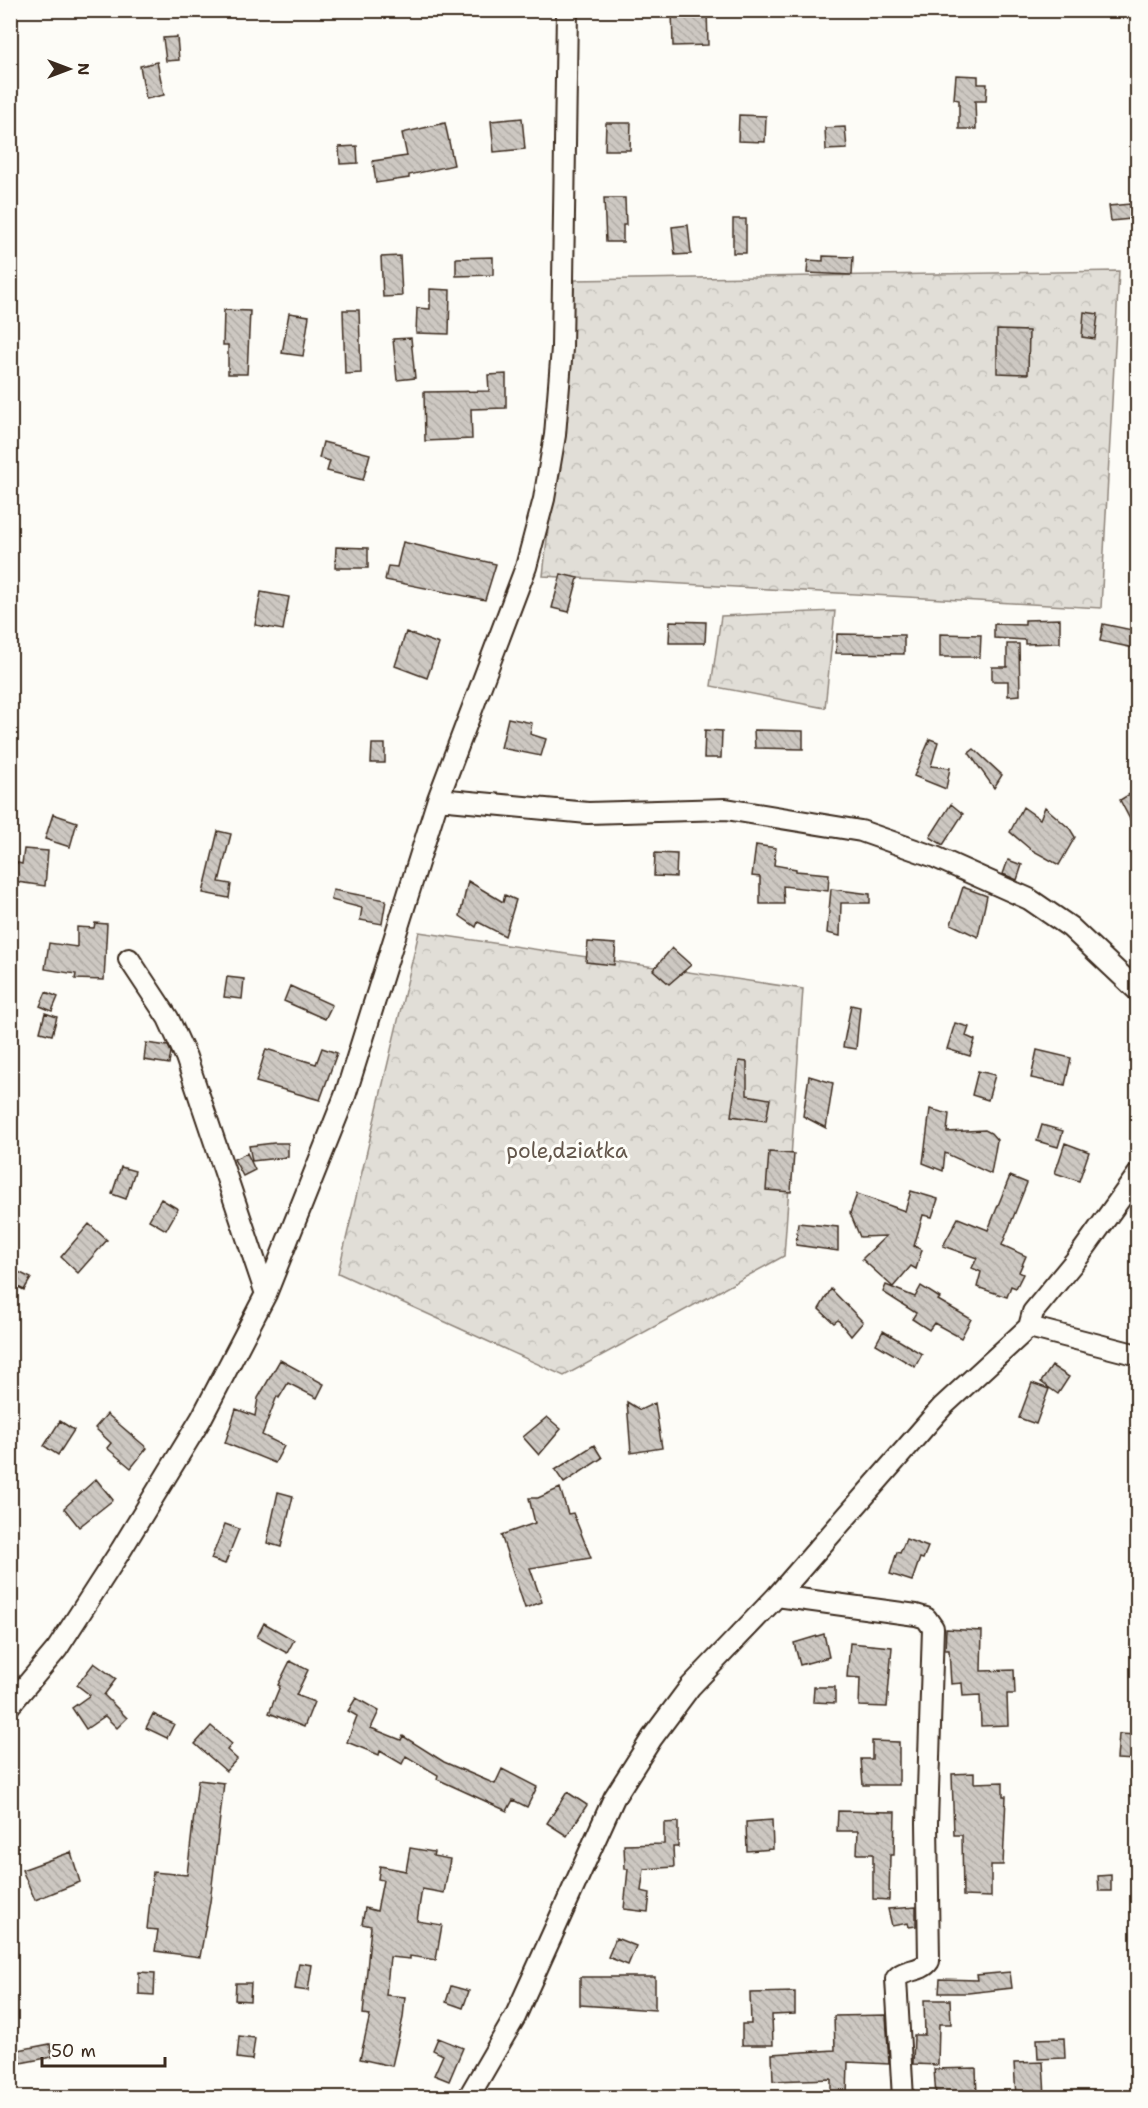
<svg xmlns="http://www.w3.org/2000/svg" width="1148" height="2108" font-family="'Shantell Sans',sans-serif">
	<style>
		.forest { fill: url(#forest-crowns); stroke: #8e847a; stroke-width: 1.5 }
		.building { fill: url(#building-back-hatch); stroke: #3b2a1e; stroke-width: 1.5 }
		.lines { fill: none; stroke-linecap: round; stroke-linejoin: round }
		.minor-casing { stroke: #3b2a1e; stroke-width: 24 }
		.minor { stroke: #fdfcf7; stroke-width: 20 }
		.labels { text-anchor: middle; stroke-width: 6; stroke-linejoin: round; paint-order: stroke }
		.park-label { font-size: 21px; fill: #64574c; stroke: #fdfcf7 }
	</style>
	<defs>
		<pattern id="forest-crowns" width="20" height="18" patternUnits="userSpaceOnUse" patternTransform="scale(1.5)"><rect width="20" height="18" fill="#e1ded7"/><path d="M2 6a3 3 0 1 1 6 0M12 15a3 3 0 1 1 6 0" fill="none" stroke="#c2bfb8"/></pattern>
		<pattern id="building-back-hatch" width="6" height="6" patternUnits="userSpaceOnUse" patternTransform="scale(1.5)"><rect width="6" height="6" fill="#cdc8c2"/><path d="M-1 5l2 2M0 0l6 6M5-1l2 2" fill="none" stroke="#b1aca6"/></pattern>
	</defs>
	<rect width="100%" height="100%" fill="#fdfcf7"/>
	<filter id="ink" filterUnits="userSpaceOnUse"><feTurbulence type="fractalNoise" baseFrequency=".0167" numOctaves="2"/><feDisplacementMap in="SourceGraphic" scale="12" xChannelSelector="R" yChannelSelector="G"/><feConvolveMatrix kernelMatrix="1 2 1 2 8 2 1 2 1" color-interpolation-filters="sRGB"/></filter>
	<g filter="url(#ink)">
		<!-- forest -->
		<path class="forest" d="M1119,271l-18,337 -558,-32 32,-296z
			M835,611l-10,97 -114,-22 10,-70z
			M419,932l384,57 -19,267 -220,120 -226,-103z"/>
		<!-- building -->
		<path class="building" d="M672,10h35l1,35 -35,1z
			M177,37l2,23 -13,1 -3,-23z
			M157,62l7,33 -18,4 -6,-33z
			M956,75l22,1v8h9l-1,17h-11l1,28h-17v-29l-5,-1z
			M739,115l27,1 -1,26 -27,-1z
			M522,118l3,31 -31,3 -3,-31z
			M445,123l9,42 -45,10v3l-33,5 -3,-22 34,-5 -5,-23z
			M606,123h25l-1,27h-25z
			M845,127l2,22 -21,1 -1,-22z
			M357,146l1,17 -18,1 -1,-17z
			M604,198h21l1,27h-3v17h-17z
			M1130,204l1,15 -20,2 -2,-15z
			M733,219h13v34h-13z
			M688,225l3,29 -16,1 -3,-28z
			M400,256l2,40 -19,1 -2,-40z
			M823,256l30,1 -1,18 -45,-2 1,-13 15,1z
			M493,257v18l-37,1v-18z
			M430,289l20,1 -1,44 -33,-1 1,-25 13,1z
			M224,310l26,1 -3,63h-19v-29h-5z
			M343,310h16l2,63 -16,1z
			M1084,312l14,2 -3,25 -13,-2z
			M289,313l20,3 -6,40 -21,-3z
			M997,330l32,1 -1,43 -31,-1z
			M411,338l4,40 -18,2 -4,-41z
			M506,374v34l-35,1 1,30 -47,2 -1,-49 65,-1 -1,-16z
			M323,442l47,12 -7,26 -36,-9 3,-10 -11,-3z
			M403,542l93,22 -11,36 -100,-20 3,-14 9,1z
			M336,547l32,1v20h-33z
			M561,574l17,4 -9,34 -17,-4z
			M261,592l28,5 -6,33 -28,-5z
			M1060,619v24l-35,1v-4l-31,-2v-14l31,1v-5z
			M670,621l36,1 -1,21h-36z
			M1103,624l34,7 -3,17 -34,-7z
			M406,632l33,12 -12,34 -32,-12z
			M837,634l67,1v19l-68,-1z
			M940,634l41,1 -1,22h-40z
			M1007,644h12l1,51 -12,1v-15h-16v-14h15z
			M508,718l24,5 -2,11 16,5 -5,17 -40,-8z
			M705,730l17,1 -1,27h-17z
			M754,730l49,1v18l-48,-1z
			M930,739l8,3 -7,24 19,2 -4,21 -32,-13z
			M372,744h13v19h-14z
			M974,749l28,26 -8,13 -25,-35z
			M1133,792l4,8v33l-17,-33z
			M951,804l12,10 -20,31 -13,-8z
			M1023,807l17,12 5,-12 25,22 5,8 -16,28 -29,-16 -20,-17z
			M53,814l24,8 -7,25 -25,-8z
			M218,831l13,3 -12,48 12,2 -2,14 -26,-5z
			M756,845l20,3 -2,17 22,4v2l33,3 -1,17 -45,-5 1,18h-24v-27l-8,-1z
			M24,849l24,2 -3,35 -35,-5v-20l12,3z
			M655,853l22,1 -1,23 -22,-1z
			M1008,860l14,5 -5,15 -14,-6z
			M468,881l35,21 2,-7 11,5 -11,36 -27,-14 -2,5 -16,-11z
			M963,887l24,9 -9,41 -27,-13z
			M831,889l39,5v9h-29l-1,33 -13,-3z
			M333,890l53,10 -4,24 -22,-4 2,-12 -31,-8z
			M95,923l12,1 -3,56 -29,-1 1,-5 -31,-5 4,-26 28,4v-20l17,1z
			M588,942l28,2 -2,21 -28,-3z
			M672,948l19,17 -22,19 -16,-14z
			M227,977l17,2 -2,20 -18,-2z
			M290,986l42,19 -7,14 -41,-18z
			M46,992l12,5 -6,14 -12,-5z
			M851,1005l9,2 -4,42 -13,-2z
			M45,1013l12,4 -5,18 -12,-3z
			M955,1023l14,4 -3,9 9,4 -5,16 -23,-7z
			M146,1043l22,3 3,6 -2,12 -25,-4z
			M322,1048l15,5 -17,47 -64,-18 10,-33 50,15z
			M1037,1050l34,8 -6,27 -34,-7z
			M739,1061l8,1v33l23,4 -4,22 -35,-5z
			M978,1071l17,4 -7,25 -16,-5z
			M809,1076l24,7 -7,45 -23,-12z
			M930,1109l19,5 -2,18 38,-2 6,3 6,7 -6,34 -46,-21 -2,18 -20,-8z
			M1042,1125l21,6 -5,16 -21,-6z
			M274,1143h14v14l-36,4 -3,-15z
			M1065,1143l24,9 -10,29 -24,-8z
			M769,1152l25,2 -3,38 -25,-2z
			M247,1153l8,17 -12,6 -9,-17z
			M121,1167l14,4 -9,28 -14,-5z
			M1010,1176l17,7 -25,62 24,11 -7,16 4,2 -7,14 -5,-2 -4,11 -30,-10 4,-15 -9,-4 5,-10 -34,-12 15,-28 30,12z
			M911,1191l27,8 -6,18 -9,-2 -9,31 8,4 -6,19 -5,-3 -18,21 -31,-28 24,-23 -26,1 -10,-24 7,-19 48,17z
			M161,1199l17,10 -12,21 -17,-10z
			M798,1223l40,4v24l-42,-6z
			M89,1224l18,16 -29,33 -17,-16z
			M10,1268l21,10 -7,12 -14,-7z
			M886,1285l29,12 6,-11 19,12 -2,2 33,19 -10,19 -27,-15 -5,7 -17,-11 4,-6 -33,-21z
			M831,1289l32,33 -12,14 -13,-16 -4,3 -15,-14z
			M883,1331l39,23 -7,13 -39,-23z
			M280,1360l44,24 -7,14 -29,-15 -9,15 -2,-2 -15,39 22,11 -9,17 -50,-20 11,-34 19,7 3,-18z
			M1052,1366l17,11 -11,17 -17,-12z
			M1032,1383l17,6 -13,35 -17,-6z
			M627,1402l13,8 15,-7 7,45 -31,5z
			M107,1414l40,34 -16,20 -24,-20 4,-5 -16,-15z
			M547,1417l14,12 -22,26 -16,-18z
			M60,1421l14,9 -16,25 -14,-9z
			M594,1445l8,13 -38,25 -9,-13z
			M96,1479l17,21 -34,27 -15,-19z
			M560,1488l8,26 5,-1 18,45 -61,10 12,34 -17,6 -24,-73 34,-12 -6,-25h9z
			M278,1492l15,4 -12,51 -14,-4z
			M225,1524l14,5 -14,35 -14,-5z
			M906,1539l22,8 -5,12 -3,-1 -8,23 -22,-7 7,-22 3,1z
			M264,1623l30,17 -7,13 -30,-16z
			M946,1629l36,2 -1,40 33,-1 1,24h-8l1,31 -27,1 -1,-31 -17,1 -1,-13 -11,1 -2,-34h-4z
			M824,1634l5,23 -29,8 -6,-22z
			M850,1643l42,4 -5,60 -28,-1 1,-28 -13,-1z
			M290,1661l18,9 -12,25 18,7 -10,25 -35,-14 11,-27 -2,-1z
			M94,1663l22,16 -12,16 23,23 -10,10 -12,-12 -19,13 -14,-21 18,-13 -13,-10z
			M814,1687h21v16l-22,-1z
			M356,1698l23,13 -8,17 30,12 2,-4 41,26 51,22 7,-15 35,18 -10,20 -14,-7 -6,11 -70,-32 1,-4 -32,-19 -4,8 -22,-13 -1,4 -32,-13 10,-26 -9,-5z
			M153,1714l21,10 -7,14 -21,-10z
			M211,1726l21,18 -5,6 10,9 -11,12 -31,-27z
			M1119,1734l18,1v25l-20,-1z
			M872,1741l27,1v43h-36l-2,-26h11z
			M974,1773v10l29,-1v14h3l-3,69h-12v32l-28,-1 -1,-61h-8l-2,-61z
			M198,1780l26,3 -14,119 -10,55 -45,-6 3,-21 -11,-1 6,-57 34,3z
			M567,1792l20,13 -20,31 -20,-13z
			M838,1811l57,1 -1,43h-4l-1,45 -16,-1v-45h-16l1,-23h-21z
			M772,1820l1,29 -26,2 -1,-29z
			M678,1822v25h-5l1,20 -30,2 -3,22 9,2 -2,19 -24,-3 4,-40h-3l-1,-24 40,-1v-21z
			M410,1848l24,4 -1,4 17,3 -6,34 -22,-4 -5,32 25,4 -6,35 -26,-4v3l-20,-2 -4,38 19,2 -2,21 -11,48 -32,-7 10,-44 -7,-1 8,-88 -9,-2 3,-16 12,3 6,-31 -5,-1 2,-13 26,5z
			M71,1852l9,30 -45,18 -13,-30z
			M1111,1875v16h-12l-1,-15z
			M916,1907v19l-7,1 -1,-4 -16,3 -4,-17z
			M616,1938l20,8 -8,19 -20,-8z
			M299,1963l13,2 -4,26 -13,-2z
			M139,1972l16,1 -1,22 -15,-1z
			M1010,1972l2,16 -44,5h-29l1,-14 38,1 -1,-5z
			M580,1977h75v33l-75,-5z
			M236,1983h15l-1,18 -15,-1z
			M451,1986l18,5 -6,17 -17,-6z
			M795,1992v22l-23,1 1,30h-31v-21h9l-1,-31z
			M924,2000h26l1,24h-12l-1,41 -25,-1 1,-29h11z
			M886,2015l3,49 -41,-2 -1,35h-16v-18l-58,2 -1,-27 63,-4 -1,-34z
			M239,2036l16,2 -3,22 -15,-2z
			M438,2038l25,10 -14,33 -15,-6 9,-20 -10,-5z
			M1064,2038l1,20 -27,1 -1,-20z
			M50,2044l2,13 -37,7 -2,-13z
			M1043,2062l2,35h-29l-2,-34z
			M976,2068l1,29h-41l-2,-28z"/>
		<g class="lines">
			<!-- minor casing -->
			<g class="minor-casing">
				<path id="minor" d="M438,799l150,14 138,-4 135,22 74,26 94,42 41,28 68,64
					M129,959l39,59 18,39 80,237
					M1029,1327l109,28
					M777,1596l139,19 10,3 7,10 -6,195 2,138c-8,12 -25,7 -33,18l7,119
					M10,1705l47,-56 64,-99 80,-131 65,-125 79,-198 93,-297 88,-232 18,-68 11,-64 7,-87 5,-338
					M468,2098l47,-81 99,-219 38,-60 38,-51 87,-91 165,-189 87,-80 4,-15 46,-56 59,-82"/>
			</g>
			<!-- minor -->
			<use href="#minor" class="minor"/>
		</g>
	</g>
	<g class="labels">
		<!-- park labels -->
		<g class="park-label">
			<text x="567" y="1158">pole,działka</text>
		</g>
	</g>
	<!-- margin -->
	<rect width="1148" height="2108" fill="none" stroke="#fdfcf7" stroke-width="36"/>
	<rect x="18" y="18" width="1112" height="2072" fill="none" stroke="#3b2a1e" stroke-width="2" filter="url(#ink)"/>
	<!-- north arrow -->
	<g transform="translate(69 69) rotate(90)" stroke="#fdfcf7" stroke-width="4.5" paint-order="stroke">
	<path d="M0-4.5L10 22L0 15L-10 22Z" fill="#3b2a1e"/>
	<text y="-9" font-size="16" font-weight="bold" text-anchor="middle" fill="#3b2a1e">N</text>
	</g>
	<!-- scale -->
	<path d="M42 2057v9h123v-9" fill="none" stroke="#3b2a1e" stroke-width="3"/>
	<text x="51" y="2057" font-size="18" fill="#3b2a1e" stroke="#fdfcf7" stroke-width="4.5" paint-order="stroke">50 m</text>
</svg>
